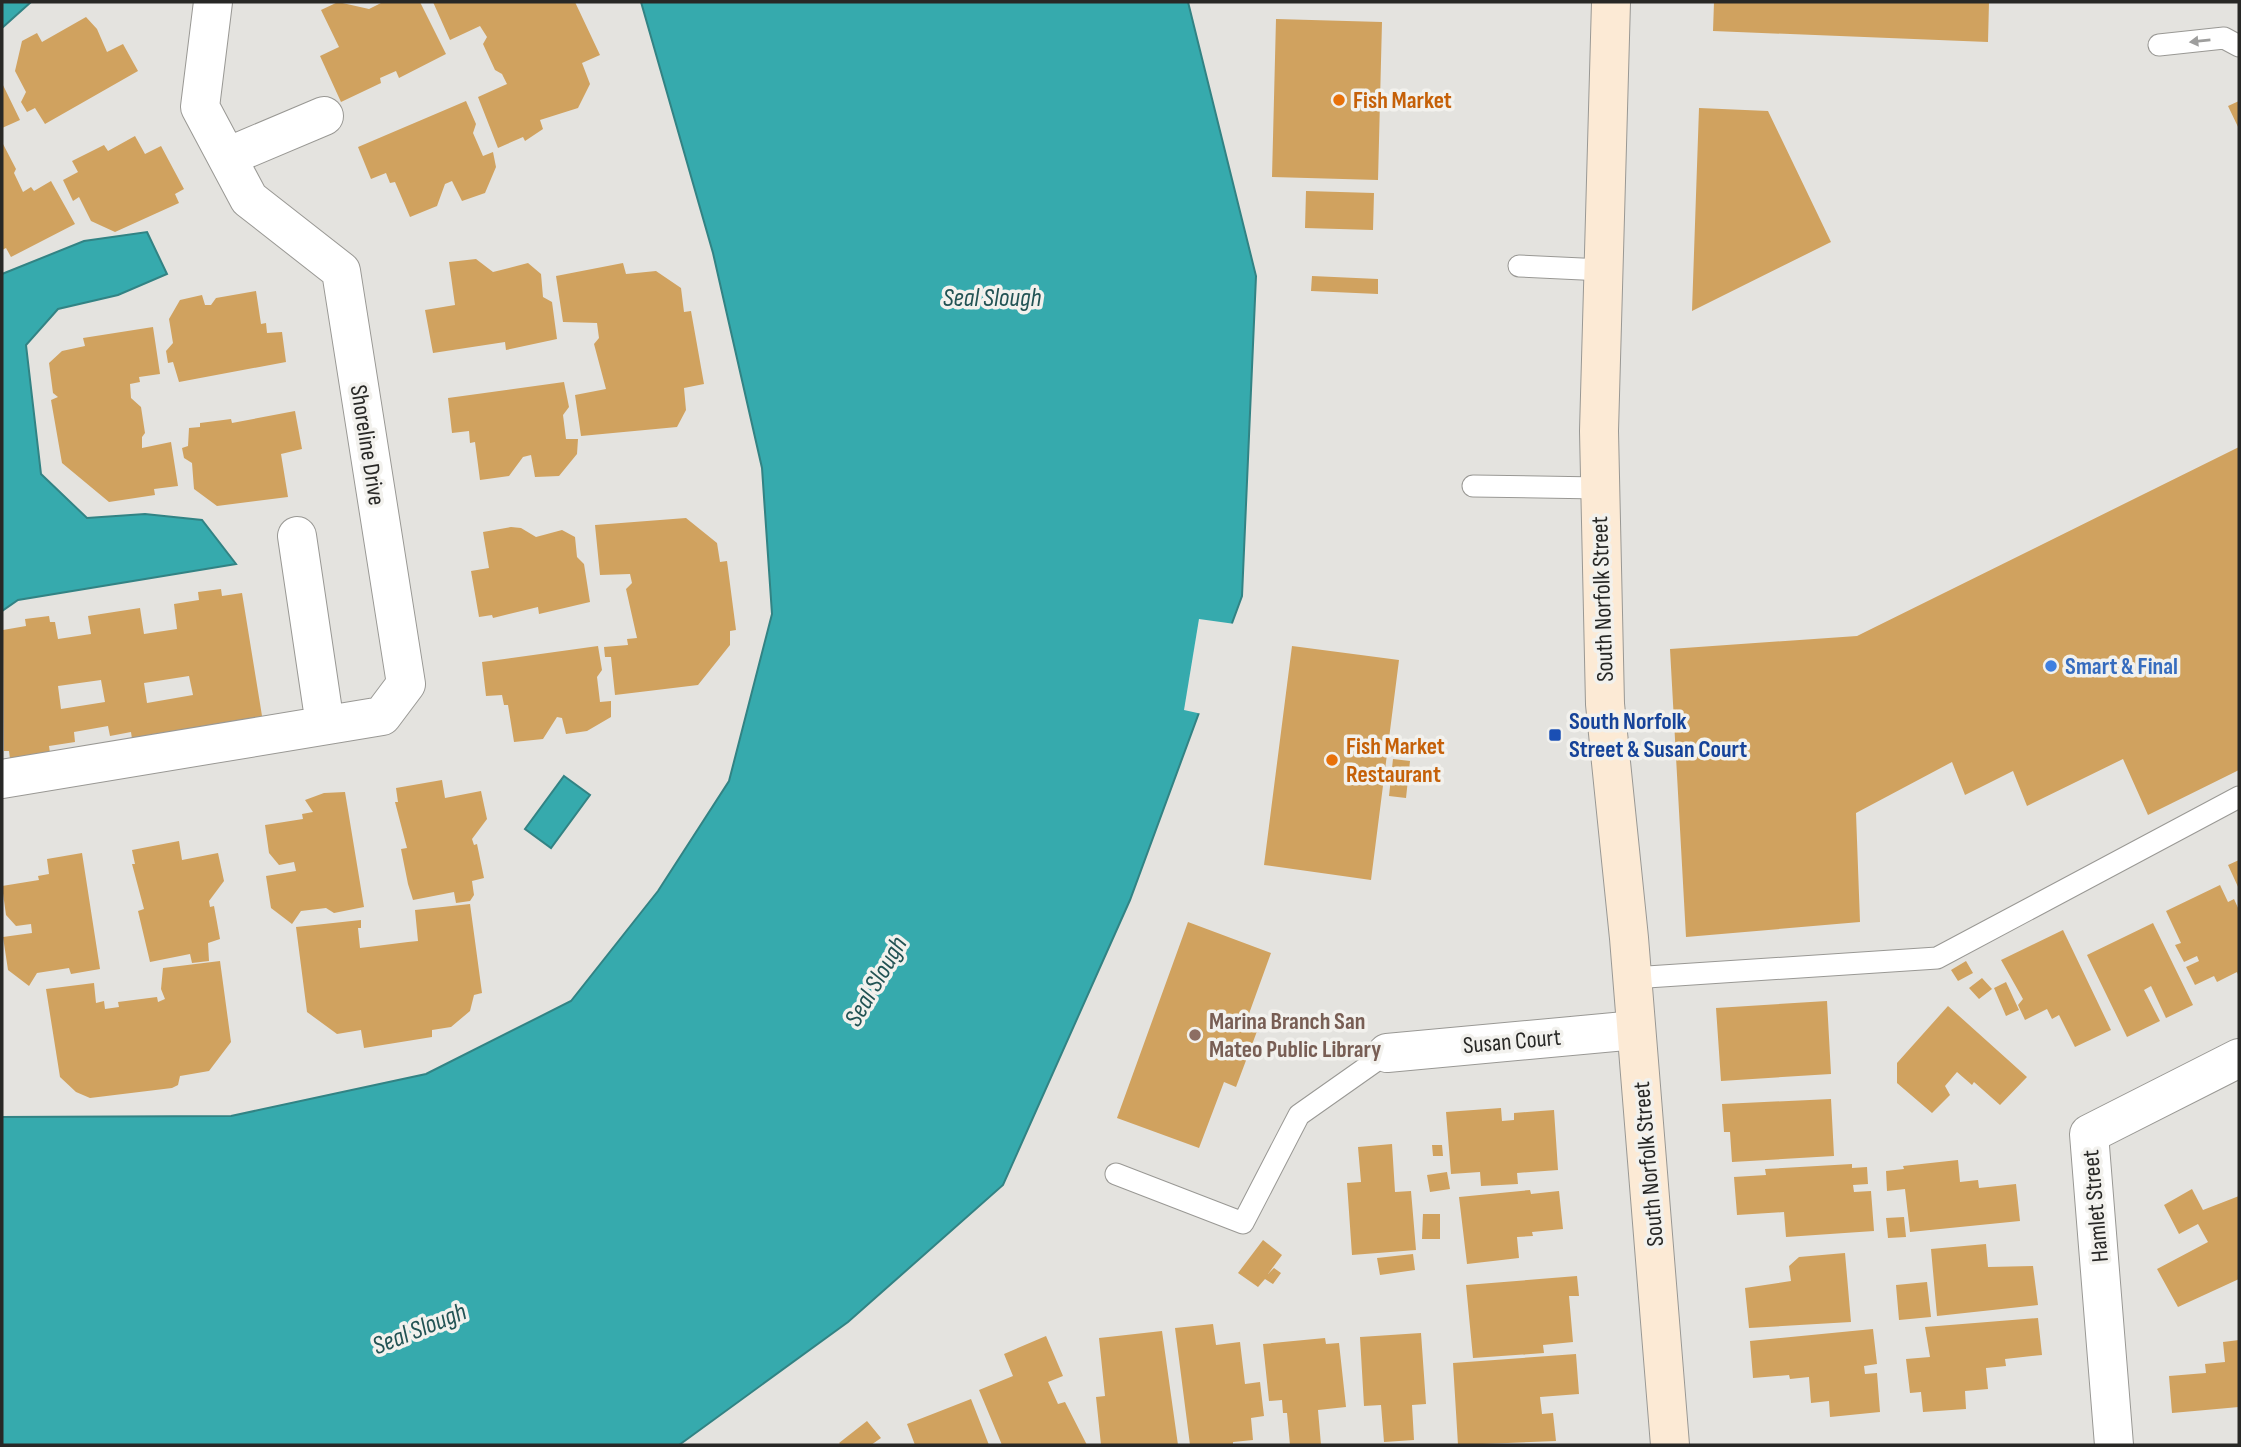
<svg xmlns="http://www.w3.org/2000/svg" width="2241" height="1447" font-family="'Sofia Sans Condensed',sans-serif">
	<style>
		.water { fill: #36aaad; stroke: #328384; stroke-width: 2 }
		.pier { fill: #e4e3df }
		.building { fill: #d0a25f; fill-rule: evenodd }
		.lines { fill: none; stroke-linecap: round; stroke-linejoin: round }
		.lane-casing { stroke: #999894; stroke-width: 23 }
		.street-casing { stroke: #999894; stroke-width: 40 }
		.secondary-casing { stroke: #999894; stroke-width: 40 }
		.lane { stroke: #fff; stroke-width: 21 }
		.street { stroke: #fff; stroke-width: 38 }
		.secondary { stroke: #fcead5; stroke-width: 38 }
		.oneway { fill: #9e9e9d }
		.food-dot { fill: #e8710a; stroke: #f2f1ed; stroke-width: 2.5 }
		.shop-dot { fill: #3f7fe0; stroke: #f2f1ed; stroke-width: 2.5 }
		.transit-dot { fill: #1a4fb4; stroke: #f2f1ed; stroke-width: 2.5 }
		.education-dot { fill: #8d6e63; stroke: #f2f1ed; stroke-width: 2.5 }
		.labels { text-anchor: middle; stroke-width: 7; stroke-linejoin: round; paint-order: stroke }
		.food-label { font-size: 24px; font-weight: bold; fill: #c56008; stroke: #f2f1ed; text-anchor: start }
		.street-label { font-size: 24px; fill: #282826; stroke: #f2f1ed }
		.shop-label { font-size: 24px; font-weight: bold; fill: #366cbe; stroke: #f2f1ed; text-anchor: start }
		.transit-label { font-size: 24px; font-weight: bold; fill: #164399; stroke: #f2f1ed; text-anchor: start }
		.education-label { font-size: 24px; font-weight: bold; fill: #785e54; stroke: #f2f1ed; text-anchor: start }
		.water-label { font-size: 26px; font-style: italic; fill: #225354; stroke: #f2f1ed }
	</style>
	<rect width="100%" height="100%" fill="#e4e3df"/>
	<!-- water -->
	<path class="water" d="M2,2h29l-29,26z
		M641,2h547l68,274 -14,320 -112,304 -127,285 -155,137 -169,123h-677v-328l229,-1 195,-42 145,-73 87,-110 71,-110 43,-167 -10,-146 -49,-215z
		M147,232l20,42 -49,21 -60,14 -32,36 15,129 46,44 58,-4 57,6 34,44 -218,36 -16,11v-337l82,-33z
		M564,776l26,19 -39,53 -26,-19z"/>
	<!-- pier -->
	<path class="pier" d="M1199,619l36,5 -33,90 -18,-4z"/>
	<!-- building -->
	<path class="building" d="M338,2l31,7 14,-7h37l26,52 -47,24 -3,-7 -16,7 1,5 -40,19 -21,-46 19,-9 -18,-37z
		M433,2h142l25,53 -18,8 8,21 -12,24 -38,12 3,9 -18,12 -2,-4 -25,11 -20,-51 29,-13 -5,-10 -7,-4 -12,-26 4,-7 -7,-11 -30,14z
		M1714,2h275l-1,40 -275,-11z
		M86,17l11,12 10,23 16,-8 15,27 -93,53 -10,-16 -8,4 -6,-10 5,-10 -11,-21 7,-30 15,-8 5,9z
		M1276,19l106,3 -4,158 -106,-3z
		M2,83l18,37 -18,8z
		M466,101l10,23 -3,9 10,23 10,-4 3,15 -11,26 -23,8 -10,-20 -7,3 -8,22 -27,11 -15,-35 -5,1 -4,-10 -15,6 -13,-32z
		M2239,101v28l-11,-23z
		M1699,108l69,3 63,131 -139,69z
		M135,136l10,18 16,-8 23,43 -9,5 4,9 -64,29 -24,-11 -12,-24 -6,4 -10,-21 15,-8 -6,-11 32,-16 4,6z
		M2,142l14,27 -2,4 9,19 8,-5 3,4 17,-10 24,43 -64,33 -5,-9 -4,2z
		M1306,191l68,2 -1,37 -68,-2z
		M476,259l17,13 35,-9 13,11 2,23 9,5 5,37 -51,11 -1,-8 -72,11 -8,-43 30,-5 -6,-43z
		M623,263l3,11 30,-3 25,17 3,24 7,-1 13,73 -20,4 2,22 -9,17 -96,9 -6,-41 31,-6 -12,-45 5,-6 -2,-15 -34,-1 -7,-46z
		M1312,276l66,3v15l-67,-3z
		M256,291l5,33 5,-1 1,10 15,-1 4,30 -107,20 -6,-20 -5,1 -2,-12 7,-8 -4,-24 11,-19 22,-5 3,10h6l5,-7z
		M153,327l7,47 -21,3 1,5 -10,2 1,14 10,9 4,26 -3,4v11l29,-6 7,44 -24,3 1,6 -46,7 -47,-39 -11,-63 7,-3 -5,-4 -4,-30 13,-12 23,-5 -2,-8z
		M564,382l5,25 -6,8 3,24h12l-1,15 -18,22 -24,1 -4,-22 -8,2 -14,19 -29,4 -5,-38 -5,1 -1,-12 -17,2 -4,-35z
		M295,411l7,38 -21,5 7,43 -71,9 -23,-17 -2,-26 -8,-5 -2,-10 6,-2 1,-18 11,-1v-4l31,-4 1,4z
		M2239,447v323l-91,45 -25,-56 -96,47 -14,-35 -48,24 -13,-33 -96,51 4,109 -174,15 -16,-288 187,-13z
		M686,518l31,25 3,19 7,-1 9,69 -6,1v14l-32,40 -83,10 -4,-38h-6l-1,-10 24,-2 -1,-6 10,-1 -11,-49 6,-6 -2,-9 -30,1 -5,-50z
		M511,527l10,1 15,9 26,-7 13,7 2,20 7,7 6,38 -51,12 -1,-7 -45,11 -1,-3 -13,2 -8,-46 18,-3 -6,-36z
		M221,589l1,7 20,-3 21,129 -130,24 -2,-14 -21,4 -2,-10 -34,6 1,10 -26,4 2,14 -41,-1 -1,-8h-5l-1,-121 23,-4 -1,-7 24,-3 1,6h5l3,17 33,-5 -3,-18 52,-8 4,26 33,-5 -3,-25 25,-4 -1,-8zM189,676l4,19 -46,8 -3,-20zM101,680l4,22 -44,7 -3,-23z
		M598,646l4,24 -5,7 3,25 11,-1v16l-24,14 -21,3 -4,-16 -5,-1 -14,22 -29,3 -6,-37h-4l-2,-10 -16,1 -4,-34z
		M1292,646l107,14 -28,220 -107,-15z
		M1393,759l17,2 -4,37 -17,-2z
		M442,780l3,18 36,-7 6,28 -15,20 2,6 3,-1 7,34 -12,3 2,14 -4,6 -14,2 -2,-11 -41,8 -5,-16 -7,-35 6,-1 -12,-46h3l-2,-14z
		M345,792l19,115 -30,6 -8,-5 -25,3 -9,13 -21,-16 -5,-32 30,-5 -2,-9 -15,3 -10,-12 -4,-28 38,-6 -1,-5 11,-2 -8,-12 19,-7z
		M179,841l3,19 36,-7 6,28 -15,20 1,6 4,-1 6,33 -12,4 1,18 -17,2 -2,-9 -40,8 -12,-51 6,-2 -12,-45h3l-3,-14z
		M82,853l18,116 -29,5 -2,-6 -32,5 -8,13 -21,-16 -5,-33 29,-4 -1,-9 -15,2 -10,-11 -4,-29 37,-6 -1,-4 11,-2 -2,-15z
		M2239,860v29l-11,-24z
		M2220,885l8,17 6,-3 5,11v67l-2,-5 -20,10 -3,-6 -19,9 -9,-18 13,-6 -2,-5 -13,6 -9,-17 6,-2 -15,-32z
		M470,904l12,89 -8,2 -4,16 -19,16 -19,3v7l-68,11 -3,-18 -24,4 -30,-22 -11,-85 65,-7v8h-3l2,20 48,-6 10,-1 -3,-31z
		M1188,922l83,31 -25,69 13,4 -23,61 -12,-5 -25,66 -82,-30z
		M2153,923l40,82 -27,13 -15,-32 -7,4 16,31 -33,16 -40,-82z
		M2063,930l48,100 -36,17 -16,-32 -7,4 -5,-10 -22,11 -7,-15 5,-6 -22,-39z
		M220,961l11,81 -22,29 -29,5 -2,9 -6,3 -82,10 -14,-6 -16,-15 -14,-88 48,-6 2,20 8,-2 1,8 14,-2 -1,-5 39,-5 1,5 7,-3 -4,-10 2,-21z
		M1966,961l7,12 -15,8 -7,-11z
		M1982,978l10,11 -13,10 -10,-11z
		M2006,982l13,28 -13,6 -12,-28z
		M1827,1001l4,73 -110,7 -5,-73z
		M1948,1006l79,71 -27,28 -26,-23 -2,3 -15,-13 -12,14 5,9 -18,18 -35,-30v-20z
		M1831,1099l3,57 -102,6 -2,-30h-6l-2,-28z
		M1501,1108l1,13 12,-1v-7l40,-3 4,60 -41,3 1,11 -37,2 -1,-14 -29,2 -5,-62z
		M1392,1144l3,48 16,-1 5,59 -64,5 -5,-72 14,-1 -3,-35z
		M1432,1145h10l1,11h-10z
		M1958,1160l2,22 18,-2 1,8 37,-4 4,37 -110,11 -5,-43 -18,2 -1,-20 18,-2 -1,-3z
		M1852,1164v4l15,-1 1,17 -15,1 1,7 17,-1 3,40 -88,6 -2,-25 -47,3 -3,-38 32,-2 -1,-6z
		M1447,1172l3,17 -20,3 -3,-17z
		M2192,1189l11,21 36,-14v83l-61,28 -21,-38 51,-27 -10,-18 -19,10 -15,-29z
		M1530,1190l1,4 28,-3 4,38 -31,3 1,4 -16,1 2,21 -52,6 -8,-67z
		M1423,1214h17v25h-18z
		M1904,1217l2,20 -18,1 -2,-20z
		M1263,1240l19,15 -14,19 6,-6 7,5 -8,11 -8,-5 -7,8 -20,-14z
		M1986,1244l2,23 45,-1 5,39 -101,11 -6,-67z
		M1845,1253l6,69 -102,6 -4,-40 46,-7 -2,-15 10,-9z
		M1413,1254l2,16 -35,5 -3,-17z
		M1577,1276l2,20h-10l4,46 -30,3 1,8 -71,5 -7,-73z
		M1927,1282l4,35 -32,3 -3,-35z
		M2038,1318l4,37 -37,4 1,7 -20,2 2,21 -23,2 1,18 -43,3 -2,-20 -11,1 -4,-34 24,-2 -5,-30z
		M1213,1324l3,21 24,-3 5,42 15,-2 4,34 -13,2 2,22 -20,2v3h-43l-15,-117z
		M1873,1329l4,35 -13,2 1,8 12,-1 3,39 -50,5 -1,-16 -18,2 -2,-26 -19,2 -1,-4 -36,3 -3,-37z
		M1162,1331l16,114h-77l-5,-48 9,-1 -6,-58z
		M1421,1333l5,71 -14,1 2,35 -30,2 -3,-37 -17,1 -4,-69z
		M1046,1336l17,40 -15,6 10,22 7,-2 22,43h-85l-23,-55 34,-14 -9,-22z
		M1325,1338l1,6 13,-1 7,64 -28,3 3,35h-31l-3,-32h-4l-1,-13 -13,1 -6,-57z
		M2239,1340v67l-67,6 -3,-37 37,-3 -1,-9 20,-2 -2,-20z
		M1576,1354l3,40 -39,3 2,17 11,-1 3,28 -98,4 -5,-82z
		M971,1399l18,46h-74l-8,-21z
		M867,1421l14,17 -10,7h-30l-2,-2z"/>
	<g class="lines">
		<!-- lane casing -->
		<g class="lane-casing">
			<path id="lane" d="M2159,45l65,-7 15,8
				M1519,266l84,4
				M1473,486l126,2
				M1632,978l305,-20 302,-161
				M1116,1174l127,49 56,-108 88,-62"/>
		</g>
		<!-- street casing -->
		<g class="street-casing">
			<path id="street" d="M227,157l97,-41
				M297,536l28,189
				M2,779l380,-63 24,-32 -65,-413 -92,-72 -49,-92 13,-105
				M1387,1053l249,-23
				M2114,1445l-25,-311 150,-76"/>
		</g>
		<!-- secondary casing -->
		<g class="secondary-casing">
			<path id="secondary" d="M1611,2l-12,429 6,273 24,234 41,507"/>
		</g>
		<!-- lane -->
		<use href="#lane" class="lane"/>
		<!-- street -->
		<use href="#street" class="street"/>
		<!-- secondary -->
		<use href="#secondary" class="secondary"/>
	</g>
	<!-- one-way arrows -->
	<defs><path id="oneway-solid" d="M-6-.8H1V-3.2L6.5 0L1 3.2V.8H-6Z" transform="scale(1.75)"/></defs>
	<use class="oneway" href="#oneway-solid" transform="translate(2200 41) rotate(174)"/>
	<!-- markers -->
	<g class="food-dot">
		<circle cx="1339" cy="100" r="7"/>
		<circle cx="1332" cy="760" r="7"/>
	</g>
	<circle class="shop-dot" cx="2051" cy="666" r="7"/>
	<rect class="transit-dot" x="1548" y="728" width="14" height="14" rx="3.5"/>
	<circle class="education-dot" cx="1195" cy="1035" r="7"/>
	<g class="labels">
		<!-- food labels -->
		<g class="food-label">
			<text x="1353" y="108">Fish Market</text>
			<text x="1346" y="754">Fish Market<tspan x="1346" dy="28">Restaurant</tspan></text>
		</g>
		<!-- street labels -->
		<g class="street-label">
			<text transform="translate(368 445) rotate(81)" y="8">Shoreline Drive</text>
			<text transform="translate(1602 599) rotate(-92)" y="8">South Norfolk Street</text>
			<text transform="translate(1512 1041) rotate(-5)" y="8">Susan Court</text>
			<text transform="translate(1648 1164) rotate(-95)" y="8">South Norfolk Street</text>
			<text transform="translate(2095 1206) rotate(-95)" y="8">Hamlet Street</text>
		</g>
		<!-- shop labels -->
		<g class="shop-label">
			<text x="2065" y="674">Smart &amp; Final</text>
		</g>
		<!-- transit labels -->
		<g class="transit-label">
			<text x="1569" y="729">South Norfolk<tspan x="1569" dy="28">Street &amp; Susan Court</tspan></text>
		</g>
		<!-- education labels -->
		<g class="education-label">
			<text x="1209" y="1029">Marina Branch San<tspan x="1209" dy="28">Mateo Public Library</tspan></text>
		</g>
		<!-- water labels -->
		<g class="water-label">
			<text x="992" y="306">Seal Slough</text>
			<text transform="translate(875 981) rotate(-60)" y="9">Seal Slough</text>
			<text transform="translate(419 1328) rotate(-22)" y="9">Seal Slough</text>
		</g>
	</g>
	<!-- border -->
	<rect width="2241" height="1447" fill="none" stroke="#282826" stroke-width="7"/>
</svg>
